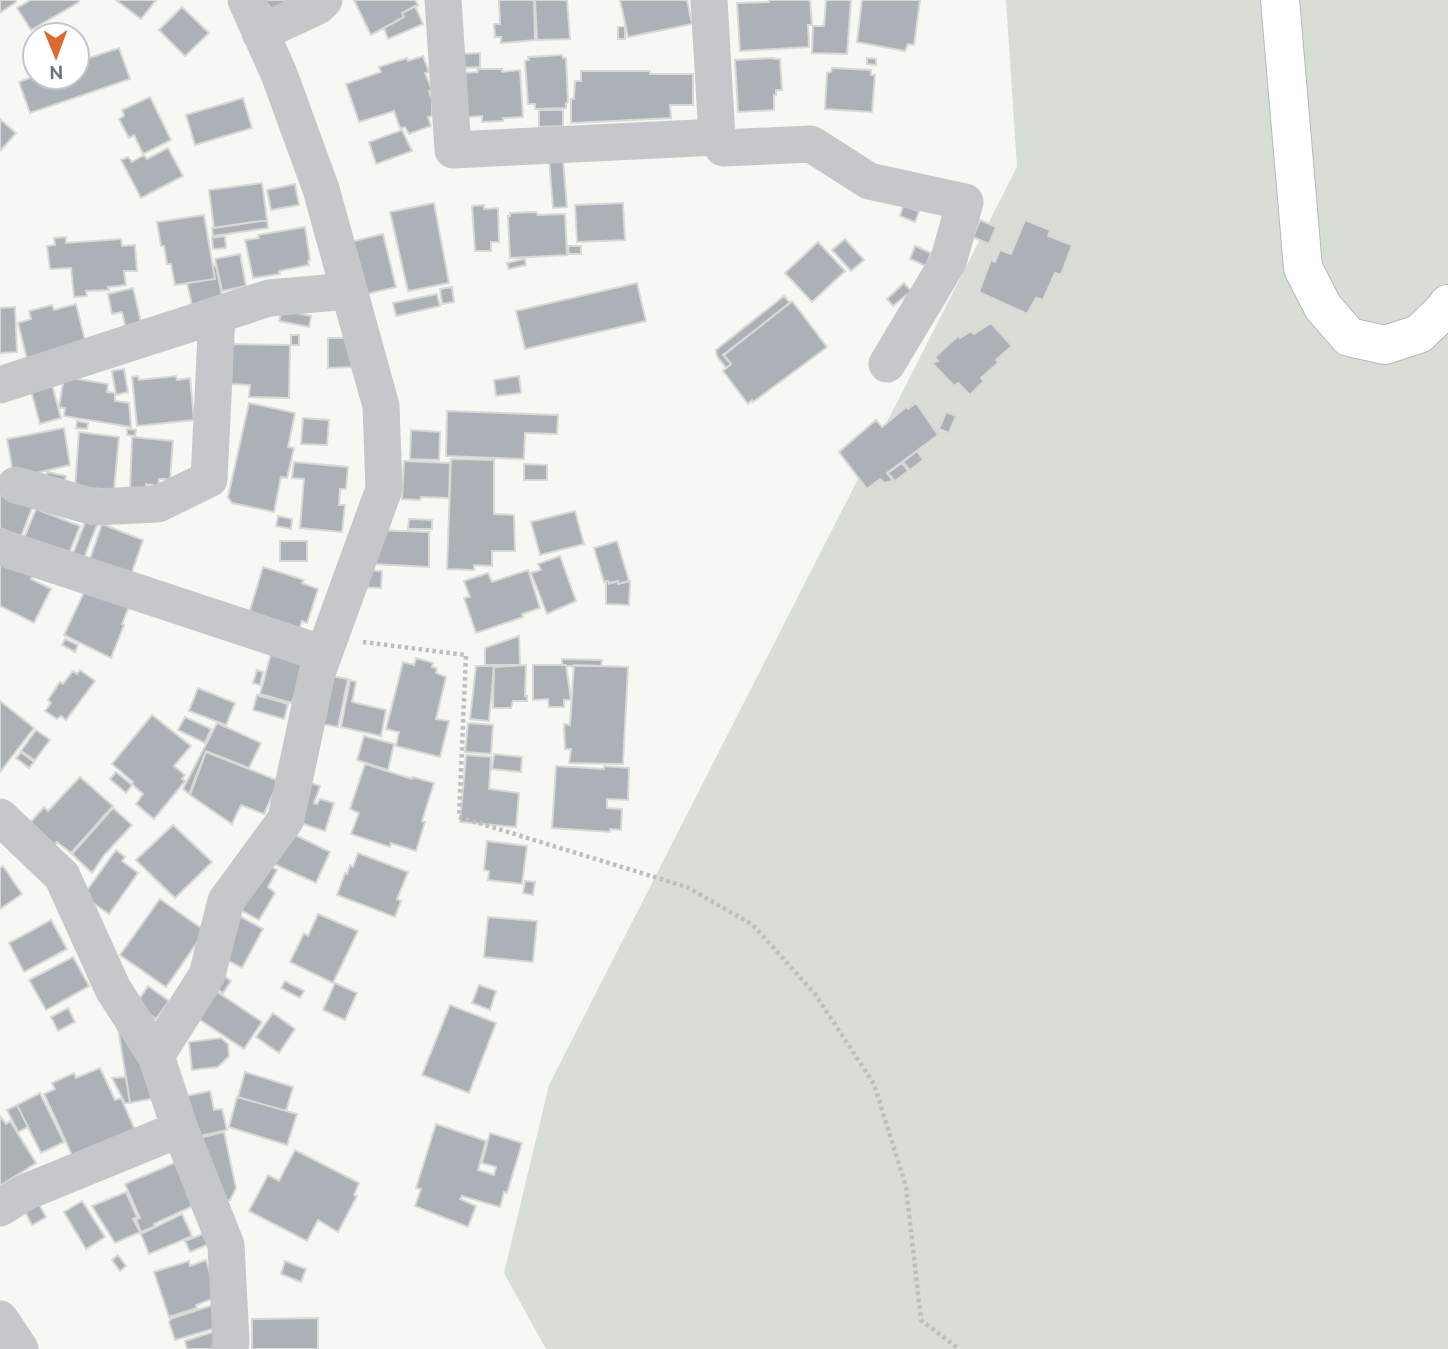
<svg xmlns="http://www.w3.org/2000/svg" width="1448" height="1349" font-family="Ubuntu,sans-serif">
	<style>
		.green { fill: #d8ded5 }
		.building { fill: #abb1b7; stroke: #d8d8d6; stroke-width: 2 }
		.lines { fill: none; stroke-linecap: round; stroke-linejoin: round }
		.secondary-casing { stroke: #b5b9bd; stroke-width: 40 }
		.path { stroke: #bcbec0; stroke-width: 4.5; stroke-dasharray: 3.5 3.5; stroke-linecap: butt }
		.street { stroke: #c5c7cb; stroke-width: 37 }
		.secondary { stroke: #fff; stroke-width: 38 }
	</style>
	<rect width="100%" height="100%" fill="#f7f7f4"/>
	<!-- green -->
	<path class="green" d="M1006,0h442v1349h-902l-42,-76 45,-188 468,-918z"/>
	<!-- building -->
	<path class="building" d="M0,0h15l1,2 -16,11z
		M31,0h47l1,2 -48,28 -14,-22z
		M116,0h40l-15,19z
		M265,0h24l-17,11z
		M354,0h61l3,5 -16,8 2,4 -33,18z
		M499,0h35l1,40 -34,3v-6h-6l-1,-13h6z
		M535,0h32l3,39 -33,1z
		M620,0h67l5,24 -64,13z
		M769,0h41l2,25h-4l1,22 -69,4 -3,-48 32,-1z
		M826,0h25l-4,54 -35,-1 1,-27h11z
		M862,0h58l-6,45 -6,-1 -3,7 -48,-9z
		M415,6l8,18 -35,15 -4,-11 20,-11 -2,-4z
		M182,7l27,26 -24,23 -26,-26z
		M625,26v13h-7v-12z
		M119,48l11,31 -100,34 -11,-31 16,-6 42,1v-15z
		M480,53v14l-21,1 -1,-14z
		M562,55l1,3h3l2,44 -2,1v5l-31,1v-5h-7l-3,-43 4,-1 -1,-3z
		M423,56l6,16 -4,1 7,17 -3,1 3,8v17l-4,1 3,9 -22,8 -4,-7 -5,1 -6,-17 -35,11 -13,-38 35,-12 -2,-5 28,-9 1,3z
		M774,58v1h6l2,31h-6v5h-2v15l-36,2 -3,-52z
		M867,58l9,1v6l-9,-1z
		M832,68l39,2v5h4l-3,37 -47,-3 2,-36 4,-1z
		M478,69h24v3l18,-2 3,47 -20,1v3l-21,1v-6l-14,1 -3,-44 13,-1z
		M581,71h69v3h43v31h-23l1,13 -100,5v-24h3l1,-18h6z
		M150,97l21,43 -28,14 -9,-19 -5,3 -10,-19 5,-3 -2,-6z
		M243,98l9,30 -57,17 -9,-30z
		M539,110h24v16l-24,1z
		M0,119l16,14 -16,18z
		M402,130l10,21 -36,13 -7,-22z
		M168,148l15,28 -42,22 -20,-38 7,-3 4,5 12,-7 3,4z
		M549,159h14l4,48 -14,1z
		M262,183l5,37 -53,8 -5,-38z
		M295,184l4,21 -28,5 -4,-20z
		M434,203l15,80 -41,8 -18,-79z
		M623,203l2,37 -48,2 -2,-37z
		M484,205v4l14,-1 1,34h-8v9h-16l-3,-45z
		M903,206l16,5 -4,11 -15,-6z
		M536,212l2,3 27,-1 2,41 -57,3 -2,-42h2v-3z
		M204,215l11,64 -40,6 -4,-21h-4l-3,-18h-3l-4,-24z
		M267,220l1,8 -55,8 -1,-8z
		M980,220l16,7 -7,17 -16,-7z
		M1025,220l25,10 -2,6 24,9 -11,30 -6,-2 -12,27 -7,-2 -9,16 -48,-22 12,-32 4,2 5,-12 11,4z
		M305,227l5,33 -2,1 1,4 -30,6 1,3 -27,4 -8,-38 14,-2 -1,-3z
		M383,234l13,53 -33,8 -13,-53z
		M225,236l1,12 -13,1 -1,-11z
		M66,237v6l55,-4 1,7 13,-1 2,26h-13l2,14 -18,2 1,3 -23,1 1,5 -13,1 -3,-29 -21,1 -3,-23 8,-1 -1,-7z
		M845,239l19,21 -13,11 -19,-21z
		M818,242l27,29 -33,31 -27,-29z
		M568,246h13v8h-12z
		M915,246l16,7 -5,13 -16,-7z
		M240,254l6,32 -24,5 -7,-32z
		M525,259l1,6 -17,4 -2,-6z
		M216,266l6,29 -30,10 -5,-22 28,-4 -2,-12z
		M637,283l9,38 -121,28 -9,-38z
		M904,283l7,8 -18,15 -6,-7z
		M452,287l2,15 -12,2 -2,-15z
		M133,288l8,34 -14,11 -5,-21 -10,2 -4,-20z
		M437,294l3,12 -44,10 -3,-13z
		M784,296l6,7 -67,52 8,9 -5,4 -9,-12 -1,-6z
		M792,301l35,46 -74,55 -1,-2 -4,4 -25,-33 8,-7 -7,-9z
		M76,304l10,40 -59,15 -9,-36 13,-4 -2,-8 23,-6 2,5z
		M15,307l2,45 -17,1v-45z
		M282,310l29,6 -2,11 -30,-6z
		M991,323l21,23 -16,14 3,2 -18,16 3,3 -14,14 -12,-12 -4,3 -22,-23 6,-2 -3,-4 23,-21 2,2 11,-7 3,3z
		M291,335h8v10h-8z
		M328,338h22l3,29 -25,1z
		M232,344l58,1 -1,53 -40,-1 1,-12 -19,-1z
		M124,369l4,23 -12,3 -4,-24z
		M138,376l1,4 37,-4 1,4 13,-2 4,42 -57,6 -5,-49z
		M519,376l2,17 -25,3 -2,-16z
		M64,377l44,7 -1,8 8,1v8l14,2 2,24 -67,-11 1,-8 -6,-1z
		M51,381l10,37 -21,6 -10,-37z
		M249,403l46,10 -7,34 6,1 -7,30 -6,-1 -7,35 -42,-9 -4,-6z
		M916,403l22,32 -51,38 6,8 -9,2 -4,-4 -13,10 -28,-37 37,-32 6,7 24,-20 2,2z
		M447,411l111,4 -1,19 -32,-1 -1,26 -78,-3z
		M946,412l10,4 -7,17 -10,-4z
		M303,418l26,2 -2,25 -26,-1z
		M77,421l11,2 -1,6 -11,-1z
		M64,428l6,37 -56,13 -7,-39z
		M127,429l9,1 -1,6 -8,-1z
		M411,430l29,2 -1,28 -29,-1z
		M79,432l40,5 -5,53 -39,-3z
		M132,437l41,4 -3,38h-11l-1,7 -12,-2v7l-16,-1z
		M917,451l6,9 -13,10 -7,-8z
		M451,459l43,1v54l20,1 1,36h-23v15l-18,-1v5l-27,-1z
		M404,461l46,2 -1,35 -28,-1 -1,3 -18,-1z
		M294,462l54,5 -2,22h-6l-1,16h6l-3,27 -42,-4 4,-49 -12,-1z
		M902,463l6,8 -13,10 -7,-8z
		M524,464l23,1v15h-23z
		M47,472l19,4 -4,16 -19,-4z
		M0,490l34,13 -13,34 -21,-9z
		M36,509l44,17 -12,30 -44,-18z
		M575,511l9,33 -44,11 -9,-33z
		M88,515l11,5 -16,40 -11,-4z
		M278,516l14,3 -1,10 -15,-3z
		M409,519l23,1v9h-24z
		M102,524l41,16 -12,35 -41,-16z
		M375,530l54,2v35l-56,-3z
		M280,541h27v20h-27z
		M617,541l12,40 -11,3v-3l-9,2 -1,-2 -4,1 -10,-34z
		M560,556l16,45 -29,13 -16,-41 10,-3 -3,-6z
		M0,558l33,16 -2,5 20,10 -17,34 -34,-17z
		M263,567l41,13 -2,3 16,6 -11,34 -5,-2 -4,12 -50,-16z
		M356,570l26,1 -1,17 -25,-1z
		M528,570l12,38 -18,6 1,3 -47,16 -12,-35 6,-1 -6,-16 24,-8 4,9z
		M606,581h2l1,3 9,-3v3l12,-3 -1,24 -23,-1z
		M87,586l43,18 -8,20 2,1 -13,33 -47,-23z
		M519,636l1,29h-35v-17z
		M65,639l13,6 -3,7 -13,-7z
		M272,650l33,9 -13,44 -32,-9z
		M416,658l17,5 -1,4 5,1 -1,5 10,4 -10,42 13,2 -9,36 -44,-11 3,-14 -13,-3 17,-67 11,3z
		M562,659l40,1 -1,6h-35v-1h-4z
		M526,665l-1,31h2v5h-14l-2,7h-18l1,-41z
		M533,665h33l5,35h-7v7h-15l-1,-8 -15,1z
		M574,665l54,2 -5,97 -54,-1 2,-14h-6l-1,-25 6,1z
		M476,666h18l-5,55 -19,-2z
		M80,670l15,11 -29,39 -5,-4 -4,3 -12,-8 6,-8 -3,-3 12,-18 3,2 10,-13 4,3z
		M257,670l6,2 -3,13 -7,-2z
		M326,675l22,4 -10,48 -22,-4z
		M350,680l6,2 -4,20 34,8 -5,26 -40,-9z
		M198,688l37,15 -9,22 -37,-14z
		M257,695l31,9 -4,15 -31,-9z
		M0,701l34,27 -34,44z
		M152,715l39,31 -17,20 11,9 -3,4 3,2 -31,38 -18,-15 7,-10 -11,-10 1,-2 -21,-18z
		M185,717l26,12 -6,14 -27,-13z
		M217,723l44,20 -12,25 -43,-17 -17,43 -6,-5z
		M468,723l25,2 -2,29 -26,-2z
		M36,730l14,10 -15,20 -14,-9z
		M364,736l30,8 -6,26 -31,-10z
		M21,752l13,10 -5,6 -13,-10z
		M206,752l73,29 -15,33 -23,-9 -9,19 -42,-29z
		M494,754l28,3 -1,15 -29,-3z
		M466,755l25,2 -2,32 30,4 -3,34 -56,-5z
		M365,764l47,15 1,-2 21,6 -12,38 3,1 -9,29 -25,-8 -1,4 -39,-13 8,-21 -9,-4z
		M556,766l48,3v-3l25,2 -1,32 -21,-1v9l15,1 -1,21 -11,-1v3l-58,-4z
		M116,772l16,13 -6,8 -16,-14z
		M80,777l33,29 -42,47 -14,-11 -4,5 -25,-22 16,-18 4,4z
		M303,780l17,6 -6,17 3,1 3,-5 14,4 -9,28 -34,-11z
		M113,808l19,17 -28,30 -12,18 -20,-19z
		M173,825l39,37 -37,36 -39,-38z
		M289,832l41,20 -14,31 -46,-21z
		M487,841l40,5 -5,38 -34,-4 1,-9 -5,-1z
		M116,850l9,7 -3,4 16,12 -29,41 -26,-18z
		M358,853l50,19 -11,27 4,2 -6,16 -58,-22 8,-22 2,1 3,-9 3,2z
		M261,861l16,9 -9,17 7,6 -16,27 -24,-13z
		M3,866l19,28 -22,15v-41z
		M525,881l10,1 -2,13 -10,-2z
		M160,899l45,32 -39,56 -46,-32z
		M232,912l31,17 -21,39 -17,-9z
		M318,914l40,17 -25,52 -43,-21 14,-29 4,3z
		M488,917l49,4 -4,41 -49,-5z
		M51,920l16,29 -43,23 -15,-29z
		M73,957l16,29 -43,24 -17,-30z
		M221,974l10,7 -8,12 -10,-7z
		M285,981l19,10 -4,7 -19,-10z
		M335,983l22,10 -12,27 -22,-10z
		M207,985l55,37 -18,27 -56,-37z
		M479,985l17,6 -6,19 -18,-7z
		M148,986l21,15 -13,18 -20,-15z
		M450,1005l46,18 -27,70 -47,-18z
		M68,1008l7,14 -17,9 -7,-14z
		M273,1013l22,16 -16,24 -23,-16z
		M118,1028l27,6 10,64 -25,5z
		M221,1038l7,6 1,12 -11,11 -26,3 -3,-28z
		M100,1068l15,32 6,-2 14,32 -63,25 -28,-61 11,-5 -3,-6 22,-10 2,5z
		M245,1072l48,15 -7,24 -48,-14z
		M126,1077l4,26h-5l-13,-25z
		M210,1091l4,19 8,-1 5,21 -31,7 -14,-40z
		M40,1093l24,49 -23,11 -24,-48z
		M237,1097l60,17 -10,31 -58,-18z
		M17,1105l11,22 -10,5 -11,-22z
		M0,1116l6,8 4,-3 26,42 -36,23z
		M436,1124l50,17 -8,29 16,5 2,-8 -14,-4 8,-30 32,10 -15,50 -3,-1 -4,15 -38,-11 -2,3 16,7 -8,21 -53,-21 6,-17 -5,-1z
		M224,1132l12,56 -6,12 -10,1 -21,-63z
		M295,1150l64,33 -5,12 3,1 -19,36 -20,-12 -11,21 -58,-30 19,-36 11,6z
		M179,1161l18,43 -43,20 1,2 -14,6 -5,-12 4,-2 -15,-34z
		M126,1192l11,25 -4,2 7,13 -25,11 -23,-37z
		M36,1199l10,18 -14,8 -10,-19z
		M82,1201l23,36 -19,12 -22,-37z
		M182,1214l10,22 -43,18 -8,-20z
		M208,1232l4,11 -22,9 -5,-11z
		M118,1255l8,11 -6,5 -8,-11z
		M206,1260l11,37 -21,8 1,3 -28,9 -15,-45 35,-11 1,5z
		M285,1261l21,8 -5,13 -20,-8z
		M213,1305l3,23 -41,12 -6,-18 1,-2v-1z
		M318,1318v31h-66v-30z
		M216,1331l-4,18h-25l-2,-8z"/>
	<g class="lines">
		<!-- secondary casing -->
		<g class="secondary-casing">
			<path id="secondary" d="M1280,0l23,268 20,39 26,30 36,8 34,-11 25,-24 4,-6"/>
		</g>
		<!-- path -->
		<path class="path" d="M363,642l103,13 -7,162 228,70 66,38 62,69 59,90 32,103 15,133 38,29"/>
		<!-- street -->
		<path class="street" d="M443,0l10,150 264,-13 -8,-137
			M260,33l58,-27 6,-6
			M717,137l6,11 88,-4 58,37 96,21 -17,60 -61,102
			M0,385l269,-87 80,-7
			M16,485l78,22 64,-3 51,-25 8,-164
			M0,547l324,107
			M0,817l62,59 51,113 43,67 24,73 46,116 5,96 -1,8
			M156,1056l51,-81 19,-74 60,-82 31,-146 67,-184 -3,-83 -60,-217 -42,-115 -33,-74
			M0,1208l26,-16 154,-63
			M0,1319l20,30"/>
		<!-- secondary -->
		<use href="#secondary" class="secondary"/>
	</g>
	<!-- north arrow -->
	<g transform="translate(56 56) rotate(179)"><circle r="33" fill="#ffffff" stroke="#c2c7cd" stroke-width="2"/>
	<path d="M0-5L12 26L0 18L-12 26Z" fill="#db6930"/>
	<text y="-10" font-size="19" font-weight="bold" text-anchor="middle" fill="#677483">N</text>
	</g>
</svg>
